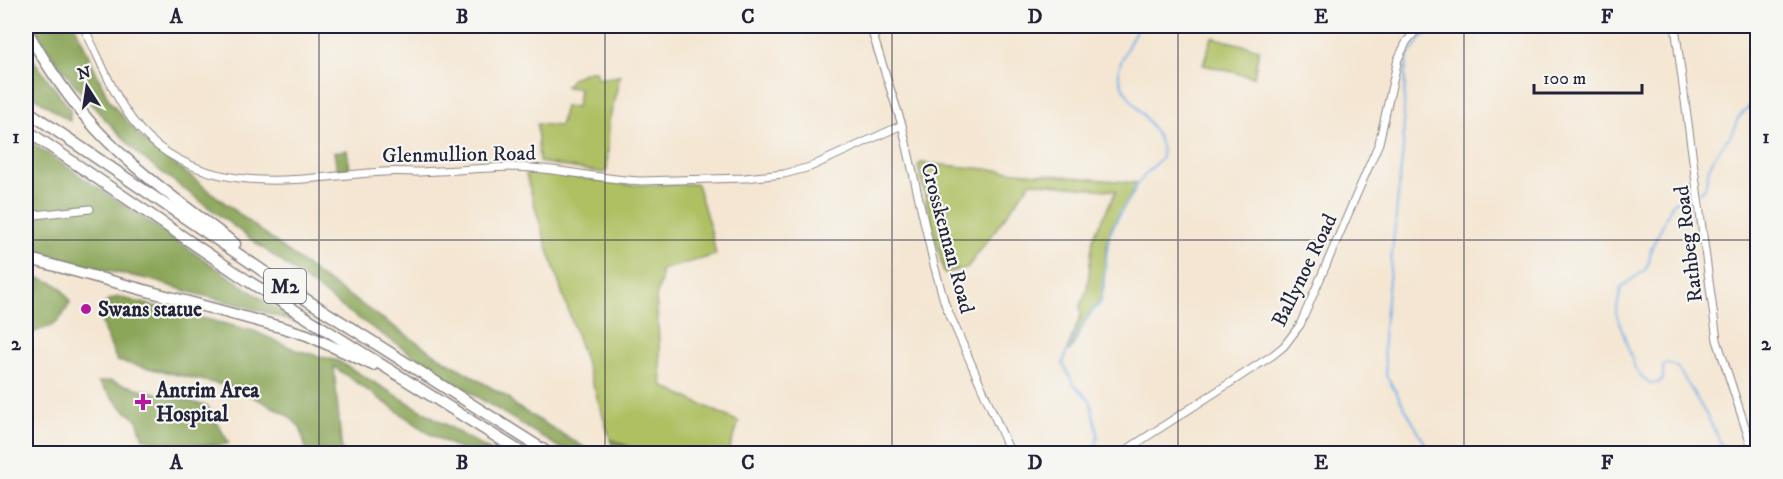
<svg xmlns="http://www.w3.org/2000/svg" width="1783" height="479" font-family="'IM FELL DW Pica',serif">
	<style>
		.green { fill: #afc063; stroke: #68714f; stroke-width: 1.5 }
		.forest { fill: #8ba659; stroke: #56644a; stroke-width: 1.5 }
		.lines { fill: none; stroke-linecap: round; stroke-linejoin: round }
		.stream { stroke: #78b3e9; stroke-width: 2 }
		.minor-casing { stroke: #8b8486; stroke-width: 9 }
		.highway-casing { stroke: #8b8486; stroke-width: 13 }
		.minor { stroke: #fff; stroke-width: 7 }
		.highway { stroke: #fff; stroke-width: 10 }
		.grid { fill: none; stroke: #22223b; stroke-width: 1.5; stroke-opacity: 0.55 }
		.poi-dot { fill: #b5179e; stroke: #f6f6f2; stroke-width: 2 }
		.labels { text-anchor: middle; stroke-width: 4.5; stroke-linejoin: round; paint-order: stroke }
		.shield { fill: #f6f6f2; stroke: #626272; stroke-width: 1.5 }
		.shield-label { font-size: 20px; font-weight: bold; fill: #22223b }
		.street-label { font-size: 21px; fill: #22223b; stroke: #f6f6f2 }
		.poi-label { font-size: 21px; font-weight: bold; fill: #22223b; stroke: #f6f6f2; text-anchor: start }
		.neatline { fill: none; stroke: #22223b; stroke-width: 2 }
		.grid-label { font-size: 20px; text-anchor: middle; font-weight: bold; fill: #22223b }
	</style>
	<rect width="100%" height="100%" fill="#f6f6f2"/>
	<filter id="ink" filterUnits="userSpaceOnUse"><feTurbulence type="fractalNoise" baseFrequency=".0167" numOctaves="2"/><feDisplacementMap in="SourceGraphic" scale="12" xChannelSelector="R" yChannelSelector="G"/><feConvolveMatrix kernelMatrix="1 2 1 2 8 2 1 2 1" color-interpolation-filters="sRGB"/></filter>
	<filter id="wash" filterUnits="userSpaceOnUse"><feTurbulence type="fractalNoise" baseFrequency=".008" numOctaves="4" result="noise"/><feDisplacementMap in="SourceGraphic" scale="24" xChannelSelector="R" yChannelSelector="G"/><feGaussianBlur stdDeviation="1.35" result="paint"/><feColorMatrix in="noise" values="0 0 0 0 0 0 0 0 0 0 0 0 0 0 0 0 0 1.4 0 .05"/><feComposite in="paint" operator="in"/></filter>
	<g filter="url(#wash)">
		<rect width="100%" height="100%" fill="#f4e6d2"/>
		<!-- green -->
		<path class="green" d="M1212,37l47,12 -5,28 -51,-12z
			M589,71h7l1,8 23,-3 -11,46 -2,48 -3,3 -65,-11 -2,-38 23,2 5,-20 12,1 2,-19 -14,-1 7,-9z
			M921,163l216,20c-6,19 -23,33 -28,53 -6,18 -3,37 -6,55 -2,14 -10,17 -16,27 -7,11 -9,22 -18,33l-2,-1 14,-35 -1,-9 7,-16 6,-52 23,-47 -85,-9 -64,86 -23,5 -26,-107z
			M533,171l95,14 69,-1 14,47 5,24 -55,15v11l-5,16 6,87 4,4 73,34 -11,31h-84l-34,-14c-26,-89 -61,-175 -84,-265z"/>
		<!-- forest -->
		<path class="forest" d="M34,26h41l35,76 31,36 176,136 116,79 76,45 5,7 80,48h-26l-118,-73 -107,-72 -203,-152 -51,-54 -37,-46z
			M26,50l44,59v12l-44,-30z
			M26,139l272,184 -53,-17 -52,-13 -45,-14 -55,-11 -67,-19z
			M347,150l3,19 -13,2 -3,-19z
			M26,275c22,6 33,4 44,27 -10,24 -20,26 -44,32z
			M118,297l136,34 42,19 42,11 156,92h-27l-37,-19 -96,-67 8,85 -3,2 -32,-1 -7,-26 -14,-13 -50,-26 -119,-27 -13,-31 -4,-16 7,-13z
			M110,381l97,25 22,37 -8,2 -51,1 -27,-8 -6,-18 -15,-12 -24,-26z
			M610,439l32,14h3h-31z"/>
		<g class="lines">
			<!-- stream -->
			<path class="stream" d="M1700,192l5,-4 4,-20 7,-14 17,-22 5,-14 20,-20
				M1695,193l-22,10 -22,46 -2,13 -4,8 -24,17 -5,26 3,8 16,47 6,8 9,7h8l5,-4v-13l4,-3 9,3c10,14 47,74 48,88
				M1095,454l3,-21 -8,-33 -16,-15 -11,-21 4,-14 20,-32 14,-16 8,-66 13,-27 12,-16 1,-7 27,-29c2,-35 -47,-60 -43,-88 3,-14 13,-30 19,-43
				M1431,454l-45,-79 -3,-38 20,-188 2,-77 3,-16 23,-30"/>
		</g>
	</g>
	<g filter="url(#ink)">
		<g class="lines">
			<!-- minor casing -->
			<g class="minor-casing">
				<path id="minor" d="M83,26c23,43 35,90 76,121 67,50 148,30 224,25 13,-1 25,0 37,0 30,-1 60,-4 91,-5 44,0 86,12 130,14l104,-3 39,-4 26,-7 92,-42
					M870,26l32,99 32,140 11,39 66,150
					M1675,26l42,314 37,114
					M26,216l64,-7
					M1120,454l153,-99 11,-9 16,-21 79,-182 19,-84 9,-18 13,-15"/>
			</g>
			<!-- highway casing -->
			<g class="highway-casing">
				<path id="highway" d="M26,29c20,36 43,70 71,101 41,44 91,78 138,114
					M26,110l265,180 259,164
					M26,130l222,151 276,173
					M26,258l258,70 23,7 66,30"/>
			</g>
			<!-- minor -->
			<use href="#minor" class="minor"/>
			<!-- highway -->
			<use href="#highway" class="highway"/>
		</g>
	</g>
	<!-- grid -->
	<path class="grid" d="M319,26v428M605,26v428M892,26v428M1178,26v428M1464,26v428M26,240h1732"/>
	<!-- markers -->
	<g class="poi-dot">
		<circle cx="86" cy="309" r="6"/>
		<path d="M140 393h6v6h6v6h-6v6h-6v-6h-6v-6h6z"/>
	</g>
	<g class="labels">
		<!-- shield labels -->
		<rect class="shield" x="264" y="269" width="42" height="34" rx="4.5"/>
		<g class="shield-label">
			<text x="285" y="293">M2</text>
		</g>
		<!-- street labels -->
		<g class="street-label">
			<text transform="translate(459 154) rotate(-1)" y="7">Glenmullion Road</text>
			<text transform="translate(948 238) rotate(75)" y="7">Crosskennan Road</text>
			<text transform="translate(1688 244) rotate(-97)" y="7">Rathbeg Road</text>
			<text transform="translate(1304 270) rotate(-64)" y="7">Ballynoe Road</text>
		</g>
		<!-- poi labels -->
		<g class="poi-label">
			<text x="98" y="316">Swans statue</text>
			<text x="156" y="397">Antrim Area<tspan x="156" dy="24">Hospital</tspan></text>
		</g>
	</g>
	<!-- margin -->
	<rect width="1783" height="479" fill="none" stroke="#f6f6f2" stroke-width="66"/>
	<!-- north arrow -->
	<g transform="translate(87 87) rotate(348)" stroke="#f6f6f2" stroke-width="4.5" paint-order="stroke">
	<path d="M0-4.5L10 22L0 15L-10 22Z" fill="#22223b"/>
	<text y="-9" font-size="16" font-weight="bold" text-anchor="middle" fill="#22223b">N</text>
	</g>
	<!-- scale -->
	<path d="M1534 84v9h108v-9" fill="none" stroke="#22223b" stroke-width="3"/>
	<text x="1543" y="84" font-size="18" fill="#22223b" stroke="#f6f6f2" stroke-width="4.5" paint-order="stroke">100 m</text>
	<rect x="33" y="33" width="1717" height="413" class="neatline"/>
	<g class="grid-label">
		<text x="176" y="23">A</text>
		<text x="462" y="23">B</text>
		<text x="748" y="23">C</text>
		<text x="1035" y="23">D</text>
		<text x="1321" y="23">E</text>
		<text x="1607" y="23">F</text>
		<text x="16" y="143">1</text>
		<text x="1766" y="143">1</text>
		<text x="16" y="350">2</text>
		<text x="1766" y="350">2</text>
		<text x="176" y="469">A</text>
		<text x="462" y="469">B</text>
		<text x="748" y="469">C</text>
		<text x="1035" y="469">D</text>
		<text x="1321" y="469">E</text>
		<text x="1607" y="469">F</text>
	</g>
</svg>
